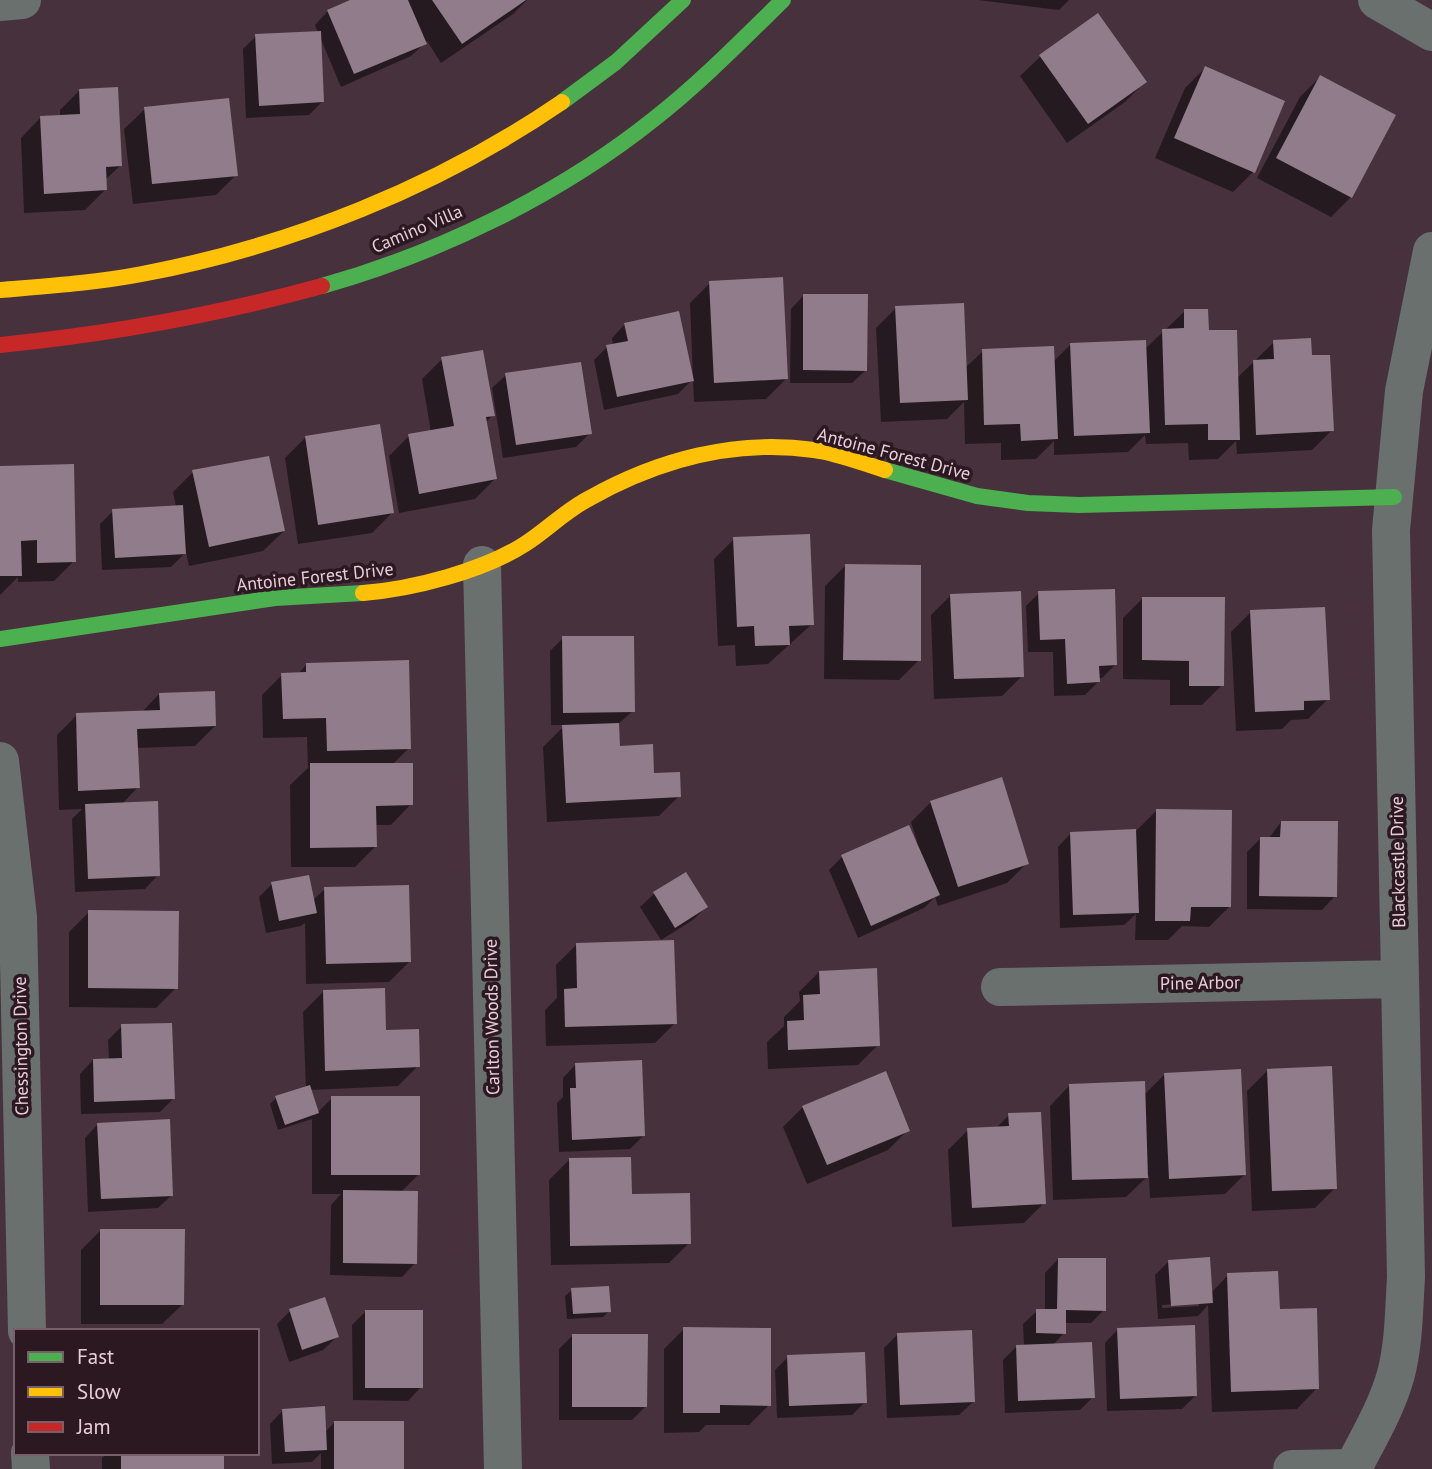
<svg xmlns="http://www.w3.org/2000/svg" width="1432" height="1469" font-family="'PT Sans',sans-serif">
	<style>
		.shadow { fill: #0007; fill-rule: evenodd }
		.building { fill: #907c8a }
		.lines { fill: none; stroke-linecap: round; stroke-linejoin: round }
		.street { stroke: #6a706d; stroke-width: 38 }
		.fast { stroke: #4caf50; stroke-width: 16 }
		.slow { stroke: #ffc107; stroke-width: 16 }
		.jam { stroke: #c62828; stroke-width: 16 }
		.labels { text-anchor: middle; stroke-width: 7; stroke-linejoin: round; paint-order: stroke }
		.street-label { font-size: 18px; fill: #e9cdda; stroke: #2b1821 }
	</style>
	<rect width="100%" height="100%" fill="#47313c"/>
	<!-- shadow -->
	<path class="shadow" d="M354,0h173l-14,14 -72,49 -14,-22 -16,15 -70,31 -21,-50 3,64 -14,14 -63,3 -3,-69 13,-13 62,-3 -3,-8 13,-14z
		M978,0h91l-10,10z
		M1097,15l48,67 -20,20 -58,41 -47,-67 20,-19z
		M1205,68l48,104 -20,20 -78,-34 30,-70z
		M1320,77l31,120 -20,20 -74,-39 43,-81z
		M80,90l40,76 -15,14v10l-20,20 -61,3 -3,-75 20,-21h19v-7z
		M145,109l91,66 -20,20 -83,9 -9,-75z
		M710,283l76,96 -20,20 -72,3 -1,-23 -15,15 -74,16 -10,-50 13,-13 6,-1 -1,-8 13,-14 68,54 -3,-75z
		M804,295l62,75 -14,13h-62l1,-74z
		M896,308l69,60 18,-17 70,11 17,-17 75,4 40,-38 22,21 30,46 37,-36 37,15 21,73 -20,20 -75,4 -1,-13 -18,18 -29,1 -1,-17 -42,1 -1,-9 -17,17 -74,3v-14l-18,18 -35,1v-17l-36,1 -1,-42 -17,17 -66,3 -5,-94z
		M442,359l51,56 -8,8 10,56 -20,20 -76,14 -10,-57 20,-20 22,-4 -9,-53z
		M506,375l84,58 -14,14 -73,11 -11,-70z
		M305,438l87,75 -20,20 -74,11 -13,-86z
		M0,467l74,94 -20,20 -36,1v-5l-18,18z
		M193,472l91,59 -21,20 -74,15 -3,-14 -15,15 -69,3 -2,-46 13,-13 63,-4 -3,-15z
		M734,539l78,85 -44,40 -32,2 -1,-21 -17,1 -4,-87z
		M845,566l74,94 -20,20 -75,-1 1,-93z
		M1039,593l77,71 -14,14h-4v4l-13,13 -31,1 -1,-44h-25l-2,-46z
		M951,595l71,81 -20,20 -68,3 -3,-84z
		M1143,598l79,87 -20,20h-32v-25l-47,-1v-61z
		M1251,612l77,87 -20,20 -17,1 -9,9 -46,2 -5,-99z
		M563,638l70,73 -16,14 2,23 60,48 -20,20 -112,6 -4,-75 22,-22h-14l-1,-74z
		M307,664l102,84 -16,16 18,40 -20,21h-16v22l-20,20h-64l-1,-82 18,-17 -1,-31 -44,1 -1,-43 20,-20h15z
		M159,694l56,32 -20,20 -59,2 2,39 -17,18 37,70 -13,14 -70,3 -3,-73 10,-10 -23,1 -2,-75 20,-20 64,-2z
		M931,802l96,61 -20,20 -69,23 -3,-9 -11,11 -66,30 -29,-68 13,-13 75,-16 -6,-19z
		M1156,811l73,96 -20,20 -27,-1 -14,14h-33l1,-26 -12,11 -64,3 -2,-81 13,-14 65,-2z
		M1281,822l54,74 -13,14 -75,-1v-57l13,-13h8z
		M685,874l21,33 -13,13 -32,20 -21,-33 14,-13z
		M272,884l40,17 13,-12 85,72 -21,21 -83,2 -1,-61 -4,3 -35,7 -7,-36z
		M89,912l87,76 -20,20 -87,-1v-75z
		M576,945l99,78 -20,20 -109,3 -1,-36 12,-12 -1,-33z
		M819,972l59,73 -20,20 -90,4 -1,-27 17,-16v-9l16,-16 -1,-9z
		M323,992l62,39 33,35 -20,20 -88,4 7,23 15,-15 87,76 -18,18 14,71 -13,14 -72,-2 1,-70 10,-11h-29v-75l-34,11 -8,-26 6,-6 30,-10 -3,-76z
		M122,1026l51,73 -13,13 -79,2 -1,-40 13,-14h16l-1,-20z
		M576,1064l67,72 -13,13 -71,3 -2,-49 6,-6v-19z
		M1267,1071l68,117 -20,20 -63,3 -5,-120z
		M1165,1074l80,100 -20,20 -75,4 -1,-23 -23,22 -73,3 -3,-94 20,-21 74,10z
		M803,1107l105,23 -20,20 -81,34 -24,-57z
		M1009,1115l35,88 -20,20 -72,4 -4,-77 20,-20 28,-2z
		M98,1124l74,71 -14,13 -70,4 -3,-74z
		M569,1160l61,36 59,47 -20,20 -118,2 -2,-85z
		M101,1230l82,74 -21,20h-81v-74z
		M1058,1259l46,51 -13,13h-27v10l-11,12 40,52 -13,13 -75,3 -2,-53 14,-14h7l-1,-22 14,-13h8v-38z
		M1168,1262l43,31 17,-18 50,36 39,77 -20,21 -85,3 -4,-107 -10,11 -40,3 -3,-44zM1199,1302v4l-37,2v-3z
		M572,1290l37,21 -6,6 -36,2 -2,-23z
		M290,1311l47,26 -14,13 -34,12 -12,-38z
		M366,1311l55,76 -13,14 -55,-1 -1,-75z
		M684,1329l85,76 -20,20h-43l-7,7 -35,1v-84z
		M1118,1329l78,66 -14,14 -75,2 -2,-68z
		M898,1334l75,68 -14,13 -72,3 -3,-70z
		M572,1336l74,70 -14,14h-73v-71z
		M788,1357l77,45 -13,13 -75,3 -2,-48z
		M283,1410l41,23 10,-10 68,46h-81v-16l-9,9 -40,2 -2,-40z
		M107,1453h116v16h-121v-11z"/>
	<!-- building -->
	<path class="building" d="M350,0h58l19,44 -73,30 -27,-64z
		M432,0h94l-64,44z
		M1098,13l49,69 -59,42 -49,-69z
		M321,31l3,71 -65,4 -4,-72z
		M1205,66l80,35 -30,72 -81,-35z
		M1320,75l76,40 -44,83 -76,-40z
		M118,87l4,79 -16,1 1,23 -63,4 -4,-78 40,-2 -1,-25z
		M229,98l9,78 -86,8 -8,-77z
		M783,277l5,102 -74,4 -5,-102z
		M803,294h65l-1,77 -64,-1z
		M964,303l4,97 -68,3 -5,-97z
		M1184,309h24l1,21h28l3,110h-32v-16l-43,1 -3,-96 22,-1z
		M679,311l15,70 -77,16 -11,-52 22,-4 -4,-18z
		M1311,338l1,17h18l4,76 -78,4 -3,-75 21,-1 -1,-19z
		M1146,340l4,93 -76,3 -4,-93z
		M1054,346l4,93 -37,2 -1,-17 -36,1 -2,-76z
		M483,350l12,66 -9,1 11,62 -78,15 -11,-60 46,-8 -13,-69z
		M581,362l11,72 -76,11 -11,-72z
		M380,424l14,89 -76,12 -13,-89z
		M269,456l16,75 -76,16 -17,-77z
		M74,464l2,98 -39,1v-23l-16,1 1,35h-22v-110z
		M183,505l3,49 -71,4 -3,-49z
		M810,534l4,91 -25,1 1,19 -35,1 -1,-20 -17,1 -4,-90z
		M845,564l76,1v96l-78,-1z
		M1115,589l2,76 -18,1 1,16 -33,2 -2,-45 -25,1 -2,-49z
		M1021,591l3,86 -70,2 -4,-85z
		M1142,597h83l-1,89h-35v-25l-47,-1z
		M1325,607l5,93 -26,1v9l-49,2 -5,-102z
		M562,636h72l1,76 -72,1z
		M409,660l2,89 -84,2 -1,-33 -43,1 -2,-46 25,-1v-9z
		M215,691l1,35 -79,3 3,59 -62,3 -2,-78 84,-3 -1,-17z
		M619,723l1,23 33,-2 1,29 26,-1 1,25 -115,6 -4,-78z
		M310,763h103v42l-37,1 1,41 -67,1z
		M1002,777l27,87 -71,23 -28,-86z
		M158,801l2,75 -72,3 -3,-75z
		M1156,809l76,1 -1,97h-40l-1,14h-35z
		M1281,821h57l-1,76 -78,-1 1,-59h20z
		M909,825l31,70 -69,31 -30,-71z
		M1136,829l3,84 -66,2 -3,-83z
		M686,872l22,35 -33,21 -22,-36z
		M309,875l8,38 -38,8 -8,-39z
		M409,885l2,77 -85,2 -2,-77z
		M88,910l91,1 -1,78 -90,-1z
		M674,940l3,84 -112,3 -1,-38 13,-1 -1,-45z
		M877,968l3,78 -92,4 -1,-29 17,-1 -1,-25 17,-1 -1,-23z
		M385,988l1,42 33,-1 1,38 -95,4 -2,-81z
		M172,1023l3,76 -81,3 -1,-43 29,-1 -1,-34z
		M642,1060l3,76 -73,4 -2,-52h6l-1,-25z
		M1332,1066l5,123 -65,2 -5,-122z
		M1241,1069l5,106 -77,4 -5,-106z
		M886,1071l24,60 -83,34 -25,-59z
		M1145,1081l3,97 -76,2 -3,-96z
		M310,1085l9,28 -34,12 -10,-29z
		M331,1096h89v79h-89z
		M1041,1112l5,92 -74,4 -5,-80 42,-2 -1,-13z
		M170,1119l3,77 -72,3 -4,-76z
		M631,1157l1,37 58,-1 1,51 -121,2 -1,-88z
		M343,1190l75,1 -1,73 -74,-1z
		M100,1229h85l-1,76h-84z
		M1210,1257l3,46 -42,3 -3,-46z
		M1058,1258h48v53l-40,-1v24l-30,-1v-24h21z
		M1278,1271l2,38 37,-1 2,81 -88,3 -4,-119z
		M609,1286l2,26 -38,2 -2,-26z
		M325,1297l14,40 -37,13 -13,-41z
		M365,1310h58v78h-58z
		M1195,1325l2,71 -77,3 -3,-71z
		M683,1327l88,1v78l-51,-1v8h-37z
		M972,1330l3,72 -75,3 -3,-72z
		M572,1334h76l-1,73h-75z
		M1092,1342l3,56 -77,3 -2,-56z
		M865,1352l2,51 -78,3 -2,-51z
		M325,1406l2,44 -42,2 -3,-43z
		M334,1421h70v48h-70z
		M121,1453h103v16h-103z"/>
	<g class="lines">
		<!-- street -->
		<path class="street" d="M1377,0l55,32
			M0,2l22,-2
			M482,565l21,904
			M0,761l18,156 9,414
			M1000,987l400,-8
			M30,1453l1,16
			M1292,1469l61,-1c16,-31 34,-61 43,-94 8,-31 8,-65 10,-97l-15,-747 13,-139 28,-140"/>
		<!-- fast -->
		<path class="fast" d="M562,102l54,-40 67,-62
			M322,286c117,-33 237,-91 332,-167 46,-36 87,-78 129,-119
			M885,470l92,26 51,7 51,2 315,-8
			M0,639l275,-41 88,-5"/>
		<!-- slow -->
		<path class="slow" d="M0,290c48,-4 95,-7 142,-16 148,-28 296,-87 420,-172
			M363,593c50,-4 120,-22 162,-49 22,-14 41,-34 65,-46 68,-38 145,-59 224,-48 24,3 48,13 71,20"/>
		<!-- jam -->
		<path class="jam" d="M0,345c110,-11 216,-30 322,-59"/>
	</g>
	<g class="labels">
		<!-- street labels -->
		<g class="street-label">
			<text transform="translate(417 229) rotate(-23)" y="6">Camino Villa</text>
			<text transform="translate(894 454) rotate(15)" y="6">Antoine Forest Drive</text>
			<text transform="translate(315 577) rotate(-6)" y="6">Antoine Forest Drive</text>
			<text transform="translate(1398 862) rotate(-91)" y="6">Blackcastle Drive</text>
			<text transform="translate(1200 983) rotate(-1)" y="6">Pine Arbor</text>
			<text transform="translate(492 1017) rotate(-91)" y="6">Carlton Woods Drive</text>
			<text transform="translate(21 1046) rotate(-91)" y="6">Chessington Drive</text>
		</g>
	</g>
	<!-- legend -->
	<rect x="14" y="1329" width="245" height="126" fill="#2b1821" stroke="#77606b" stroke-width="2"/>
	<rect x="28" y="1352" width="35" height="10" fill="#4caf50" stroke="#77606b" stroke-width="2"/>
	<text x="77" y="1364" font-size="21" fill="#e9cdda">Fast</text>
	<rect x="28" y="1387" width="35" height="10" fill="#ffc107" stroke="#77606b" stroke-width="2"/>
	<text x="77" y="1399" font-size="21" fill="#e9cdda">Slow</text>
	<rect x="28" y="1422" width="35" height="10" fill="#c62828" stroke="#77606b" stroke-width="2"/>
	<text x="77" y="1434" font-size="21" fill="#e9cdda">Jam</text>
</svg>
